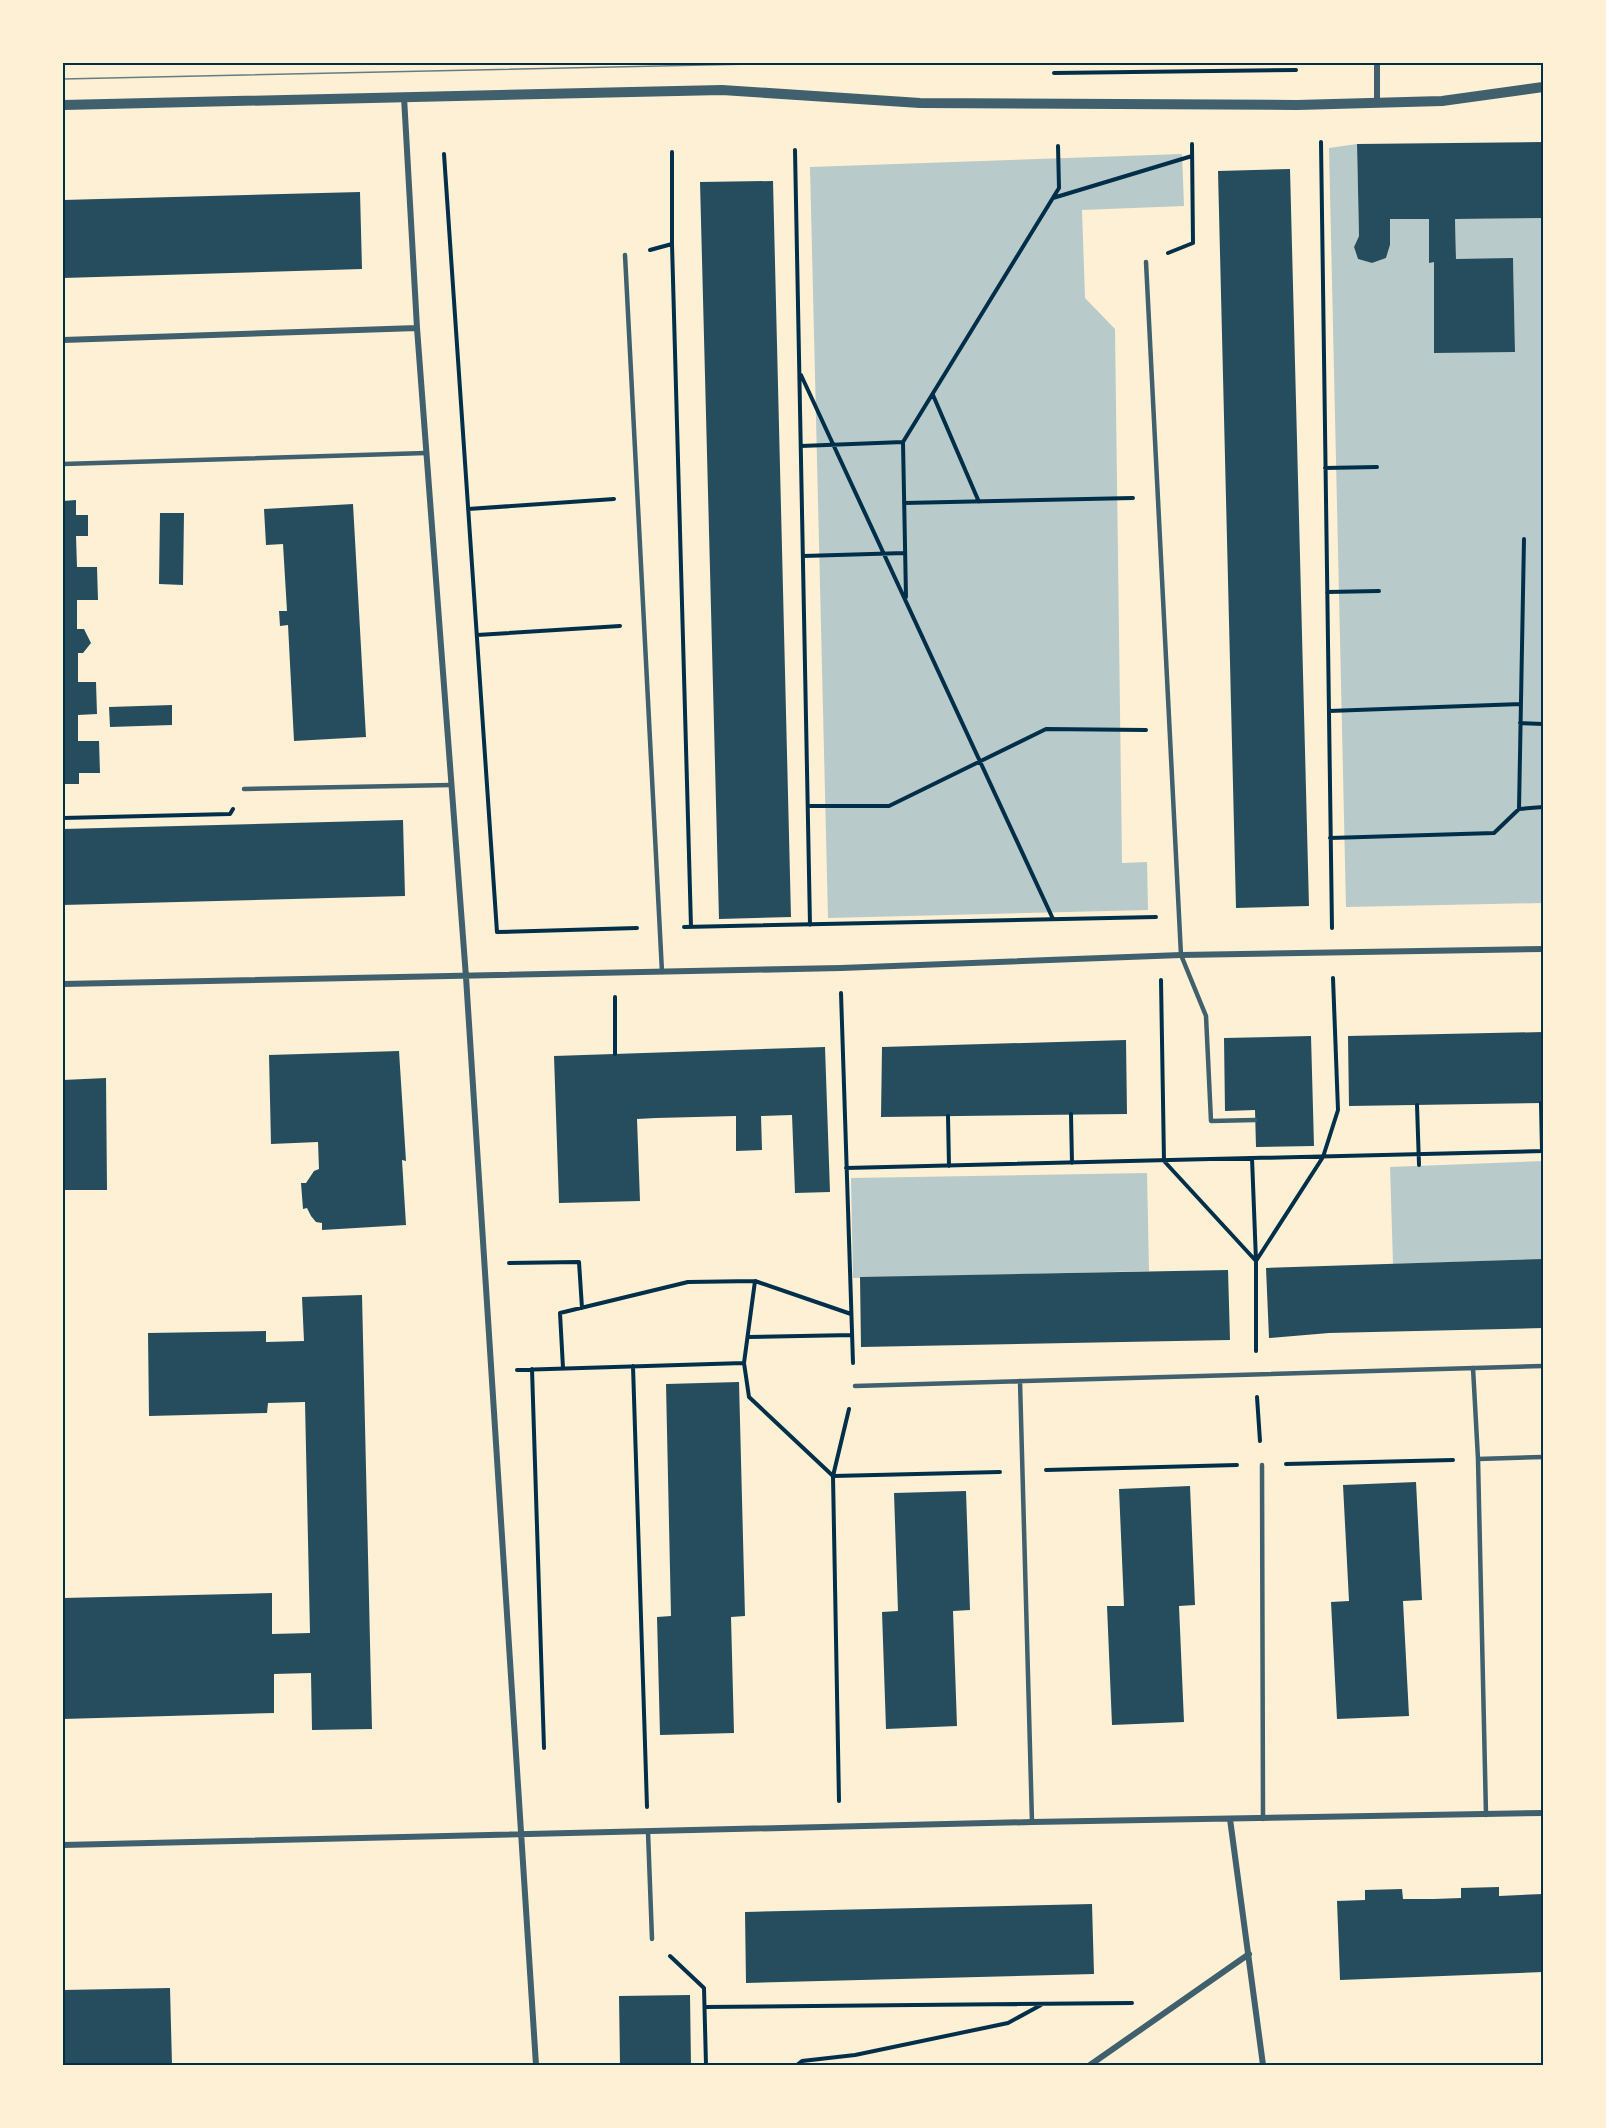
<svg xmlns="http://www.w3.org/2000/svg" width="1606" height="2128" font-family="'PT Sans Narrow',sans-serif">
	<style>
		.green { fill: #b9caca }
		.building { fill: #264d5e }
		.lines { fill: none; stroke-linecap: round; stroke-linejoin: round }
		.path { stroke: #003049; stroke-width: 4 }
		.service { stroke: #3f606c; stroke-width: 4.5 }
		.minor { stroke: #3f606c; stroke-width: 6 }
		.tertiary { stroke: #3f606c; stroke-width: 10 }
		.tram { stroke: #657d81; stroke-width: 1.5 }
		.neatline { fill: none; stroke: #003049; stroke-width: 2 }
	</style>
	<rect width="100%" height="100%" fill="#fdf0d5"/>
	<!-- green -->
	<path class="green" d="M1357,144l2,92 -5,11 4,12 14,4 14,-5 4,-13v-26h39v43h5v90l81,-1 -2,-92h-57l-1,-40 88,-1v685l-197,4 -17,-759z
		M1182,154l2,52 -102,4 3,88 30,31 7,534 25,-1 1,48 -320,8 -18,-751z
		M1543,1161v98l-150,5 -3,-97z
		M1147,1173l2,98 -296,7 -2,-100z"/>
	<!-- building -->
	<path class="building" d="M1543,142v76l-88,1 1,40 57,-1 2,94 -81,1v-91l-5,1v-44h-39v26l-4,13 -14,5 -14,-4 -4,-12 5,-11 -2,-92z
		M1290,169l19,737 -73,2 -18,-737z
		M773,181l18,736 -72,2 -19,-737z
		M360,192l2,77 -299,9v-78z
		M76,500v15h12v21h-12l1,31h20l1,33h-21v29h7l7,14 -8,10h-5v29h18l1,32 -19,1v26h21l1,32h-21v11h-16v-283z
		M353,504l13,233 -72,4 -6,-116 -8,1 -1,-15h8l-4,-67 -17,1 -2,-36z
		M160,513h24l-1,72 -24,-1z
		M172,705v20l-62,2 -1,-20z
		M403,820l2,76 -342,9v-76z
		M1543,1032v71l-194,3 -1,-70z
		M1311,1036l3,110 -58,1 -1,-37 -30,1 -1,-73z
		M1126,1040l1,74 -246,3 1,-70z
		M825,1047l5,145 -35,1 -3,-78 -31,1 1,34 -26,1v-35l-80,2 -19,1 3,82 -81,2 -5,-147z
		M399,1051l7,110 -4,-1 4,65 -84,5v-7l-6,-1 -5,-6 -4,-8 -4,1 -2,-26h5l8,-12 5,-2 -1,-27 -47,2 -2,-89z
		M106,1078l1,112h-44v-110z
		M1543,1259v69l-214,5 -60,5 -3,-70z
		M1228,1270l2,70 -369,7 -1,-70z
		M362,1295l10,434 -60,1 -1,-57 -37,1v39l-211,6v-121l209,-5v41l38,-1 -5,-231 -37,1 -1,10 -118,3 -1,-83 118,-2v11l38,-1 -2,-44z
		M739,1382l6,234 -14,1 3,116 -74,2 -3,-118 14,-1 -5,-232z
		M1416,1482l6,118 -19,1 6,115 -72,3 -6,-117 18,-1 -6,-116z
		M1190,1486l5,119 -16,1 5,116 -72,3 -5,-119h17l-5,-117z
		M966,1491l4,119 -17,1 4,115 -71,3 -4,-117 16,-1 -4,-118z
		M1499,1887v9l44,-2v78l-203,8 -3,-79 28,-1v-10l37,-1 1,10h31l27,-1v-10z
		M1092,1904l2,70 -348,9 -1,-71z
		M170,1988l2,77h-109v-75z
		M690,1995l1,70h-71l-1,-69z"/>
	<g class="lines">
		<!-- path -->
		<path class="path" d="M1054,73l242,-3
			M1321,142l11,786
			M795,150l15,775
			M444,154l53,778 140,-4
			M1053,198l139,-42
			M672,244l19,683
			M650,250l22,-6v-92
			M1168,253l25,-10 -1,-99
			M801,375l252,544
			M933,395l46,107
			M801,446l102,-4
			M1325,468l52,-1
			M904,503l229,-5
			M468,509l146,-10
			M803,556l102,-3
			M1327,592l52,-1
			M906,597l-3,-155 156,-254 -1,-42
			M477,635l143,-9
			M1329,711l192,-7
			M1520,723l23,1
			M808,806h81l157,-77 100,1
			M1519,809l5,-270
			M63,818l167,-4 3,-5
			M1330,838l164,-5 25,-24 24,-2
			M684,927l472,-10
			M1161,980l3,181 92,100v90
			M841,993l12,370
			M615,997v57
			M1541,1103l1,48
			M1417,1105l2,60
			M1071,1114l1,49
			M948,1116l1,50
			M1252,1158l4,103 67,-104 15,-47 -5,-132
			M846,1168l697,-17
			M1543,1175v10
			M509,1263l70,-1 3,46
			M755,1281l-11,82 5,34 84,79 167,-4
			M748,1337l104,-2
			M633,1366l14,441
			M563,1368l-3,-55 128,-31 67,-1 96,33
			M532,1369l12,379
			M517,1370l227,-7
			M1257,1397l3,44
			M1286,1464l167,-4
			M1046,1470l191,-5
			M839,1801l-6,-325 16,-67
			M670,1956l34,32 2,77
			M705,2007l427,-4
			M797,2065l5,-4 53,-6 153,-32 33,-18"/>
		<!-- service -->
		<path class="service" d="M625,255l37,717
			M1146,262l35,693 25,61 5,105 44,-1
			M63,464l363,-11
			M244,789l207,-4
			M1473,1368l5,91 8,356
			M1020,1381l12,441
			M855,1386l688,-20
			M1478,1459l65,-2
			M1262,1465l1,354
			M648,1832l4,107"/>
		<!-- minor -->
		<path class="minor" d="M1377,63v40
			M404,97l13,231 49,649 70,1088
			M63,340l354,-12
			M63,984l778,-16 340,-13 362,-6
			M1230,1819l33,246
			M63,1845l969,-23 511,-9
			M1090,2065l159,-111"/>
		<!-- tertiary -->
		<path class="tertiary" d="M63,105l659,-15 198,13 377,2 145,-4 101,-14"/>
		<!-- tram -->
		<path class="tram" d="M63,79l737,-16"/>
	</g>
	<!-- border -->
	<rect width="1606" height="2128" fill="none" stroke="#fdf0d5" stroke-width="129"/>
	<rect x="64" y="64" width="1478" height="2000" class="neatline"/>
</svg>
